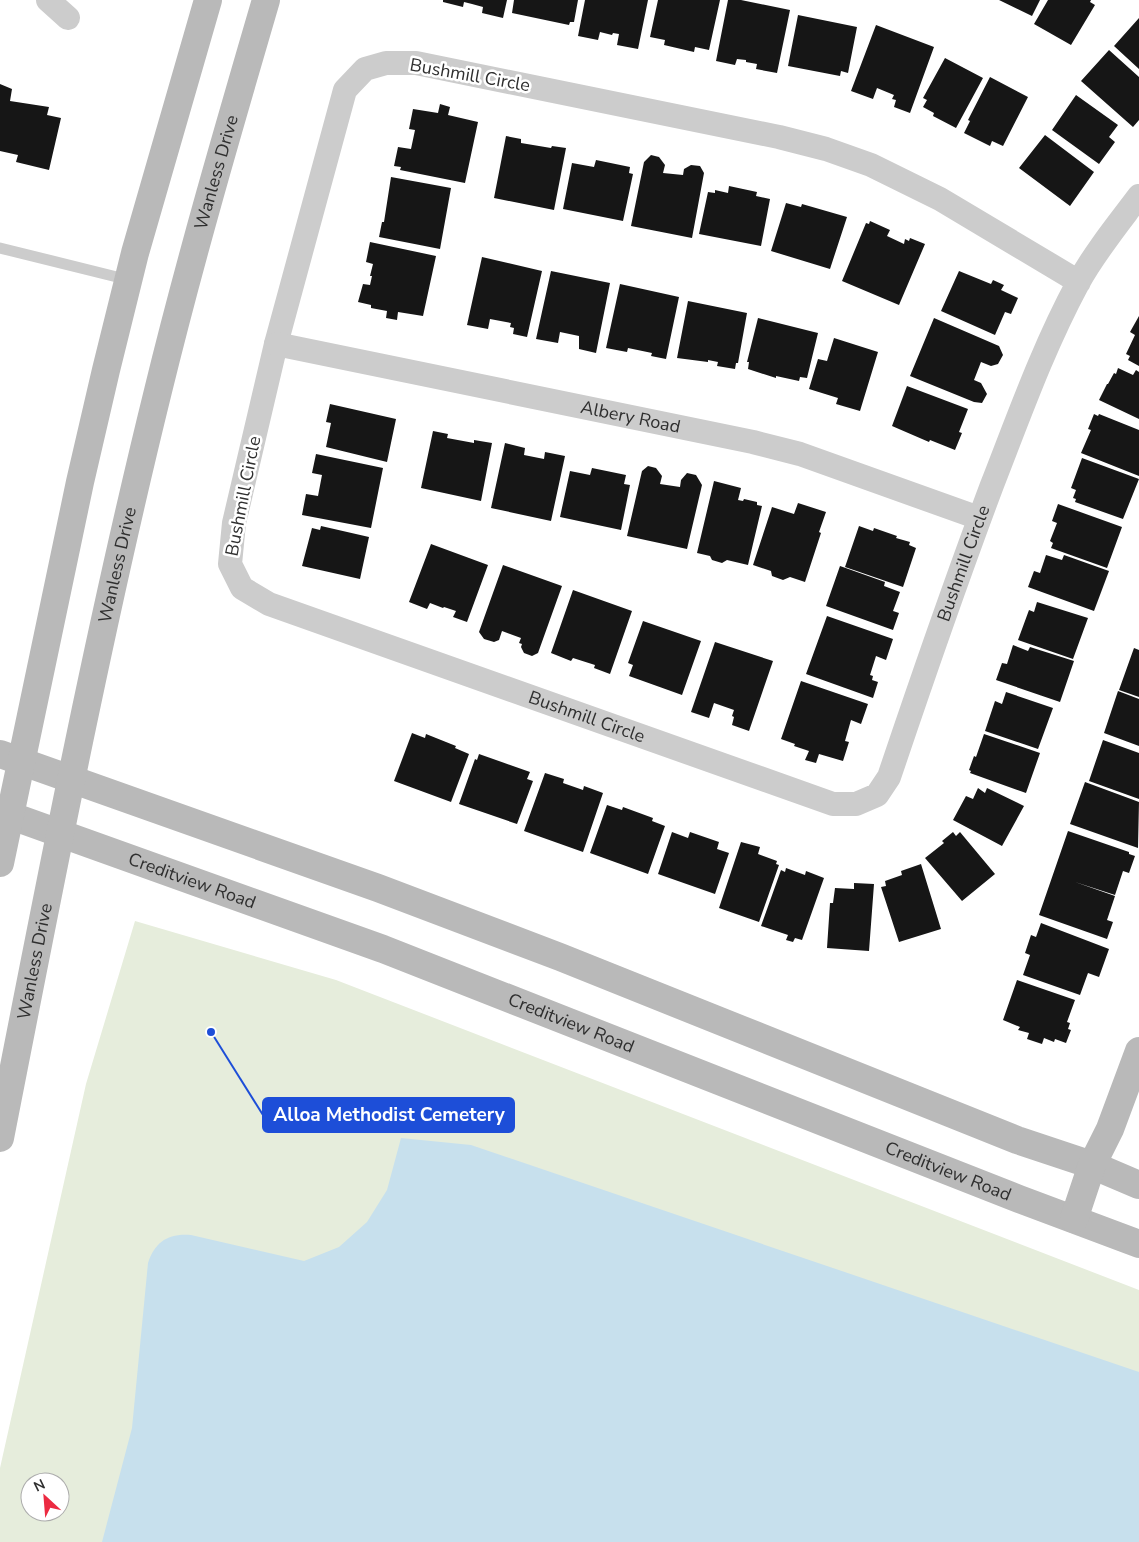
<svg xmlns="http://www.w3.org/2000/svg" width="1139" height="1542" font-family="'Nunito Sans',sans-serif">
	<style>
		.green { fill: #e6eddc; fill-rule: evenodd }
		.water { fill: #c7e0ed }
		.building { fill: #161616 }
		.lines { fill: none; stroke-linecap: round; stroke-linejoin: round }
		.lane { stroke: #ccc; stroke-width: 11 }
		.street { stroke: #ccc; stroke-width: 24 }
		.secondary { stroke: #b9b9b9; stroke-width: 28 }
		.labels { text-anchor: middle; stroke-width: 5; stroke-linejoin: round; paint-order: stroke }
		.street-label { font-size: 18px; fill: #2f2f2f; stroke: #fff }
		.leader { fill: none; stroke: #1d4ed8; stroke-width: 2 }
		.callout-dot { fill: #1d4ed8; stroke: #fff; stroke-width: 2 }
		.callout { fill: #1d4ed8; stroke: #1d4ed8; stroke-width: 2 }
		.callout-label { font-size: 19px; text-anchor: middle; font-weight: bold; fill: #fff }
	</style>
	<rect width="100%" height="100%" fill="#fff"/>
	<!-- green -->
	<path class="green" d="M135,921l201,59 803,310v252h-1139v-74l86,-384zM30,1482h30v30h-30z"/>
	<!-- water -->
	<path class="water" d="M401,1138l70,7 668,227v170h-1037l30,-114 16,-165c7,-21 20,-30 43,-28l113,26 35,-14 28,-25 20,-32z"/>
	<!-- building -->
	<path class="building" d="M443,0h64l-4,18 -21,-5 1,-6 -11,-3 -8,-2 -1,5 -20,-5z
		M514,0h64l-4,22h-4l-1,3 -57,-12z
		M585,0h63l-10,49 -21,-4 2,-11 -6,-1 -1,2 -12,-3 -2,8 -20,-4z
		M658,0h62l-11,50 -14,-3 -1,5 -30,-7 1,-5 -15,-3z
		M728,0h13l49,10 -13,63 -21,-4 1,-5 -11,-2v-2l-9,-1 -2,6 -19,-4z
		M999,0h41l-8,16z
		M1048,0h43l-1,2 5,3 -24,40 -37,-21z
		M798,15l59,12 -9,46 -7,-2 -1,5 -52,-10z
		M1139,18v51l-25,-23z
		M876,25l58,22 -24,66 -16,-6 2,-7 -4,-1 2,-4 -17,-7 -4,11 -22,-8z
		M1109,50l30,27v43l-6,7 -52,-46z
		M945,58l38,20 -27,50 -23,-12 1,-3 -11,-6 4,-7 -4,-2z
		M990,77l38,20 -25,49 -11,-5 -2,5 -26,-13 6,-12 -2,-1z
		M0,84l12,5 -2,12 39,6 -2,8 14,3 -12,52 -33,-8 2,-7 -18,-4z
		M1076,95l42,30 -9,12 6,5 -16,22 -47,-34z
		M440,104l10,3 -2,8 30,7 -13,61 -65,-13 1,-3 -7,-1 4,-19 13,2 4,-19 -6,-1 4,-20 25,4z
		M1045,135l49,37 -24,34 -51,-38z
		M506,136l15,3v4l30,5 1,-2 14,2 -12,62 -60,-12z
		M651,155l8,2 6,8 -2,8 20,2 1,-6 7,-4 9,1 4,7 -12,65 -61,-12 13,-64z
		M596,160l34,7 -1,6 4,1 -10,47 -60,-12 9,-46 22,4z
		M391,177l60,11 -11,61 -61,-12 3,-15h2z
		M729,186l28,6 -1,4 14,3 -9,47 -62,-12 9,-42 7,1v-3l13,3z
		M786,203l15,4 1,-3 45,13 -17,52 -59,-18z
		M870,221l20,9 -3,6 17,8 1,-5 4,2 1,-3 15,6 -26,61 -57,-24 24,-58 3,1z
		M370,242l66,14 -13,60 -25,-4 -1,8 -11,-2 1,-7 -16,-3v-3l-13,-3 5,-18 7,1 2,-9h-2l3,-12 -7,-2z
		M482,257l60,14 -15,66 -14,-3 1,-6 -4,-1 1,-4 -21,-4 -2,10 -21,-4z
		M551,271l59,12 -14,70 -17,-4v-13l-19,-4 -2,11 -22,-4z
		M959,271l32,13 2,-4 11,5 -3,5 17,8 -7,16 -6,-2 -10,23 -54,-24z
		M620,284l59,13 -13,62 -15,-3 1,-3 -24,-5 -1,4 -21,-4z
		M688,301l59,12 -9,50h-2l-1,6 -18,-3 1,-4 -10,-2v2l-31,-4z
		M1139,316v50l-11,-6 2,-4 -4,-2 9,-19 -5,-3z
		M758,318l60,15 -11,45 -7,-1 -1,4 -23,-5v2l-28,-9 1,-7h-2z
		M934,318l65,28 4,9 -5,9 -7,2 -10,-4 -7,18 7,3 6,11 -5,9 -8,-1 -64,-26z
		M834,338l44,14 -18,59 -24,-7 2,-6 -29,-9 9,-30 9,2z
		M1118,368l15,7 3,-5 3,2v47l-40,-19 8,-16h1l6,-11 2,1z
		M907,386l61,23 -9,23 3,1 -7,17 -25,-10 -1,2 -37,-16z
		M330,404l66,15 -9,43 -61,-15 5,-24 -5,-1z
		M1094,414l4,2 1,-2 40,16v46l-58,-23 10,-23 -3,-1z
		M433,431l15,3 -1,4 27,5v-3l18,3 -11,58 -60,-13z
		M505,443l20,5 -1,7 20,4 1,-7 20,4 -14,65 -60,-13z
		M316,454l67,14 -12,60 -69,-13 4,-21 12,2 4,-21 -10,-2z
		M1082,458l57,21 -16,40 -48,-17 1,-3 -3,-1 3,-8 -5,-2z
		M648,466l8,2 6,8 -2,8 20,3 1,-7 6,-7 9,2 6,10 -15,64 -60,-13 15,-65z
		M592,468l34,7 -2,9 6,1 -9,45 -61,-13 10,-46 20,4z
		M714,481l27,7 -3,12 5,1 1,-2 13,3v3l5,1 -14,59 -21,-5 -5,3 -10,-3 -2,-4 -13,-3z
		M798,503l28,9 -7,20 2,1 -16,49 -15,-5 -7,3 -11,-4 -1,-5 -18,-6 19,-58 22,7z
		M1058,504l64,23 -15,41 -56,-20 2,-5 -3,-2 7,-18 -5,-2z
		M321,526l48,11 -9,42 -58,-13 10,-38 8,2z
		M859,526l14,5 1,-3 23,8 -1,2 14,4 -1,3 7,3 -13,39 -58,-20z
		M431,544l57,21 -21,57 -14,-5 3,-6 -12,-4 -1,1 -13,-5 -3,6 -18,-7z
		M1046,555l16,5 2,-5 45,16 -15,40 -66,-24 6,-16 6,2z
		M503,565l59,21 -24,67 -6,3 -8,-3 -3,-6 1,-3 -3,-1 2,-5 -19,-7 -3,9 -5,2 -10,-3 -5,-7z
		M840,566l45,16 -1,4 16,6 -7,19 6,2 -6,17 -67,-24z
		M573,590l59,21 -22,63 -16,-6 1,-3 -22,-7 -2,3 -20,-8z
		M1037,602l51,16 -15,41 -55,-19 11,-30 5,2z
		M827,616l66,23 -7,21 -10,-4 -6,19 3,1 -1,4 6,2 -5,16 -67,-24z
		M643,621l58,20 -19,54 -53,-19 4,-11 -5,-2z
		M715,642l58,19 -24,70 -17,-6 2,-8 -2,-1 2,-6 -20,-7 -5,15 -18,-6z
		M1013,645l15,6 2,-4 44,14 -14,41 -64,-22 6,-17 5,1z
		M1134,648l5,2v47l-20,-7z
		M801,681l67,23 -7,20 -10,-4 -6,21 4,1 -6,19 -24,-7 -3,9 -11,-3 4,-9 -15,-5 1,-2 -14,-5z
		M1118,691l21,8v47l-35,-13z
		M1006,692l47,16 -15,41 -53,-18 10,-30 7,3z
		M412,733l13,5 1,-4 30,12 -1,2 14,6 -18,48 -57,-21z
		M984,734l56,19 -14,40 -56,-20 1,-2 -2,-1 5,-14 2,1z
		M1103,740l36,13v46l-50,-18z
		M479,754l51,18 -3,7 6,2 -16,43 -58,-20 16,-45 2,1z
		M545,773l19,6 -1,4 20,7 1,-4 19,7 -20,59 -59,-21z
		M1085,782l54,20 -1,46 -68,-24z
		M978,788l7,5 2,-5 37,18 -22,40 -49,-26 13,-24 7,3z
		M607,805l15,5 1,-3 30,11 -1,3 13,5 -17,48 -58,-21z
		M1068,831l61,21v2l6,2 -6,17 -6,-2 -8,24 -40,-13 40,14 -8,24 6,2 -6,17 -68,-24z
		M672,832l16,6 2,-6 29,10 -2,7 12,4 -14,41 -57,-20z
		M953,832l3,4 4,-4 35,42 -33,27 -37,-43 19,-15 -2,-2z
		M741,842l19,5 -2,7 19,7 -1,3 3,1 -20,57 -40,-14z
		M921,864l20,65 -42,13 -18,-55 5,-1 -1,-5 17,-6 -1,-4z
		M786,868l19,7 1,-4 18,7 -22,62 -7,-2 -2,4 -7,-2 2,-5 -27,-9 20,-56 4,2z
		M854,883l20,1 -5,67 -42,-3 3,-45h3l2,-15 19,1z
		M1041,923l68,26 -10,28 -11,-4 -8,22 -57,-20 7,-20 -5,-2 6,-18 5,2z
		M1017,980l58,20 -8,22 3,1 -2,6 3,1 -5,13 -11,-4 -1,3 -10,-4 -2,6 -15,-5 2,-6 -11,-3 2,-3 -17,-7z"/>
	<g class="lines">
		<!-- lane -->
		<path class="lane" d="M0,248l129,32"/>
		<!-- street -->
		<g class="street">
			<path d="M48,0l20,18"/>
			<path id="s1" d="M1079,282l-139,-83 -69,-34 -45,-16 -47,-12 -363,-74h-30l-21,6 -20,21 -69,254 -42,179 -4,41 12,24 27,16 564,200h23l21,-9 12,-18c33,-98 67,-196 103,-292 27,-69 51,-137 86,-202 17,-31 40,-59 61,-87"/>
			<path id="s2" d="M276,344l477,98 47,12 179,64"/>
		</g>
		<!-- secondary -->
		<g class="secondary">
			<path d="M0,754l378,134 182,69 457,183 75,25 47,20"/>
			<path id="s3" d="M0,812l383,137 636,250 120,45"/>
			<path d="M0,863l80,-381 26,-112 29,-117 73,-253"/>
			<path id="s4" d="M0,1138c49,-250 97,-500 158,-747 32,-131 70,-261 108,-391"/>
			<path d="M1074,1219l18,-54 18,-36 29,-78"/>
		</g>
	</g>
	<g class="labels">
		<!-- street labels -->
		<g class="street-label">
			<text transform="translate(470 75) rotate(10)" y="6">Bushmill Circle</text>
			<text dy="6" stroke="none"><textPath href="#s4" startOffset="990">Wanless Drive</textPath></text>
			<text dy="6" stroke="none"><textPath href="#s2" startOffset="362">Albery Road</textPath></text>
			<text transform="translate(243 496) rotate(-79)" y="6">Bushmill Circle</text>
			<text dy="6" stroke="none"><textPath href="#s1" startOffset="2225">Bushmill Circle</textPath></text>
			<text dy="6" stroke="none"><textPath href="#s4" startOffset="585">Wanless Drive</textPath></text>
			<text dy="6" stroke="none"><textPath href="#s1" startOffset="1670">Bushmill Circle</textPath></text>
			<text dy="6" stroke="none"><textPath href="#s3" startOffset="204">Creditview Road</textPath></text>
			<text dy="6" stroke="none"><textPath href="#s4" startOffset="180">Wanless Drive</textPath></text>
			<text dy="6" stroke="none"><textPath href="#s3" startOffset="609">Creditview Road</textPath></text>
			<text dy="6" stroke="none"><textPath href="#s3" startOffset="1014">Creditview Road</textPath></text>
		</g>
	</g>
	<!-- callouts -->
	<path class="leader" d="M211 1032L263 1115"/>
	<circle class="callout-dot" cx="211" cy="1032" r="5"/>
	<rect class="callout" x="263" y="1098" width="251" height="34" rx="5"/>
	<g class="callout-label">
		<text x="389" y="1121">Alloa Methodist Cemetery</text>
	</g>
	<!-- north arrow -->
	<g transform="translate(45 1497) rotate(334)"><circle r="24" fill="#ffffff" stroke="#acacac"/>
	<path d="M0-4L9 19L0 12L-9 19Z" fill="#ec2a41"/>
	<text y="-8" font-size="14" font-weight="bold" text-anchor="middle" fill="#2f2f2f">N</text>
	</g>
</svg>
